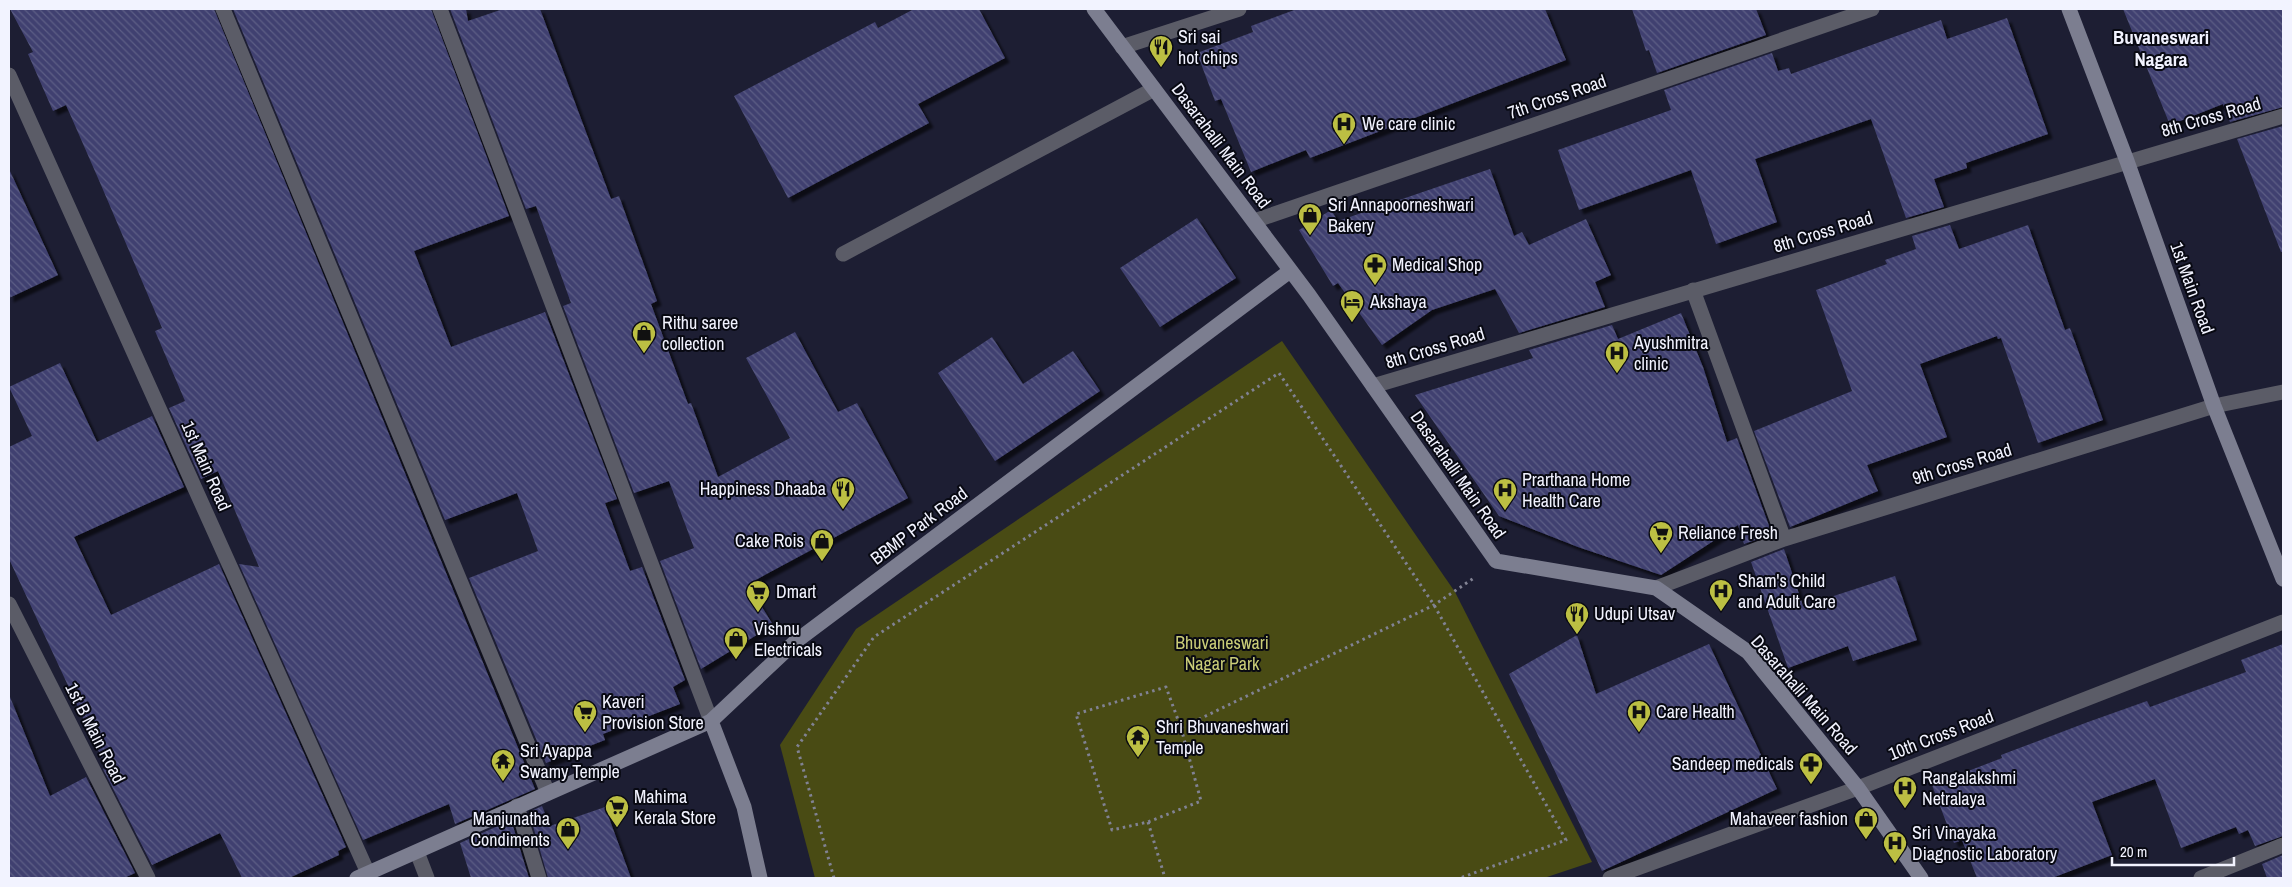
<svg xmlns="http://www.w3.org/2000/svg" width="2292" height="887" font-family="'Archivo Narrow',sans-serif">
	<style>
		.green { fill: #494b14 }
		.building { fill: url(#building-back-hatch); filter: url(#shadow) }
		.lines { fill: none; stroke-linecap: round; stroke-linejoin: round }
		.path { stroke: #818293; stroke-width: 3; stroke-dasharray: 2.5 4; stroke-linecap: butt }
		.street { stroke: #5b5c67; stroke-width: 15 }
		.secondary { stroke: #7c7e90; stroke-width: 15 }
		.labels { text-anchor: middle; stroke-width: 4; stroke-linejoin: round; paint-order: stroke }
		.poi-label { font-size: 18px; fill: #f2f3ff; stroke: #080912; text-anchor: start }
		.street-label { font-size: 18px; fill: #f2f3ff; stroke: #080912 }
		.park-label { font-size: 18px; fill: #cacd78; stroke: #080912 }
		.neighbourhood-label { font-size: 19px; font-weight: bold; fill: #f2f3ff; stroke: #080912 }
	</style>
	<defs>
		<pattern id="building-back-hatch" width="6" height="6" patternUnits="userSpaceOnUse" patternTransform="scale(1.25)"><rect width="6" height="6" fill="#404170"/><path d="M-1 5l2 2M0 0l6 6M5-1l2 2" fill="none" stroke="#5c5d85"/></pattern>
		<filter id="shadow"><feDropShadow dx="4.5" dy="4.5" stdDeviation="1" flood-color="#0009"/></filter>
	</defs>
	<rect width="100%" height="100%" fill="#1d1e33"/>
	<!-- green -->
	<path class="green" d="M1282,341l173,251 137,270 -48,16h-729l-35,-133 76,-116z"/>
	<!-- building -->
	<path class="building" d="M10,9h204l321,780 -80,35 -6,-20 -86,36 -124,-276 20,3 -41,-96 -17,8 -32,-71 16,-7 -30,-70 7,-3 -61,-143 -35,-80 -13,6 -25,-57 5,-2z
		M233,9h198l78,207 -95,35 37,96 94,-35 72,187 -12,4 25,68 12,-4 43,113 -12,7 7,17 -77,30 2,6 -59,23 -77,-185 69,-27 -21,-58 -72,27z
		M450,9h16l2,12 35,-12h37l71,190 8,-3 38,105 -6,3 37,100 3,-1 27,74 72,-39 -44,-80 49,-26 43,80 19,-9 51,95 -160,86 25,41 -72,44 -41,-108 34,-13 -25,-67 -35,12 -71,-187 8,-3 -35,-97 -10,3z
		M914,9h65l26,49 -87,46 11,19 -141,75 -54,-102 141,-74 3,6z
		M1297,9h248l21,51 -256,98 -4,-8 -55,22 -30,-73 -6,2 -18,-48 56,-21 -2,-6z
		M1632,9h124l10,26 -109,38 -8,-23 -3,1z
		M2123,9h160v98l-53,15 -7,-18 -53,21z
		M2007,18l41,116 -82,29 1,5 -33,11 10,28 -38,11 -35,-99 -116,40 22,63 -61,22 -25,-74 -112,40 -21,-60 113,-40 -7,-20 108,-37 6,18 11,-3 2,6 150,-54 6,19z
		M2283,126v126h-2l-44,-113z
		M9,169l49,106 -49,23z
		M1490,169l24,67 8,-4 7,13 57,-26 25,56 -16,7 10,25 -86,26 -24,-44 -63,21 -50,35 -44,-62 -5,3 -34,-56 32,-20 7,11z
		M1197,218l39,60 -76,49 -40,-59z
		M1950,225l9,24 69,-24 37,105 5,-2 33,92 -65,23 -37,-105 -3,1 -1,-3 -77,28 27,73 -80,28 11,26 -88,36 -36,-96 98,-40 -36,-101 71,-26 -2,-4 31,-11 -4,-13z
		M1681,313l22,54 24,75 10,-4 35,96 -28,10 -6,-19 -77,50 -83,-28 -79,-31 -84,-121 118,-37 -4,-8 83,-25 6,14z
		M992,337l31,47 50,-33 27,40 -105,70 -57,-88z
		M60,363l37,79 55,-26 32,71 -110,50 37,78 108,-51 127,283 -8,4 1,4 -50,23h-47l-22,-45 -68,32 -49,-96 3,-2 -97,-208v-112l23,-11 -23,-49z
		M1784,549l19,57 92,-30 22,64 -64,21 -5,-15 -60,22 -37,-106z
		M1577,635l19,59 113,-50 68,145 -175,82 -93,-197z
		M2283,644v192l-28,10 -7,-16 -9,4 -3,-7 -55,21 -26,-69 -63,23 20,53 -60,23h-75l-15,-38 -8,3 -22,-58 70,-27 -1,-3 87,-33 59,-21 3,6 96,-35 -5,-12z
		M10,697l40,99 36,-19 49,96 -11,5h-115z
		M542,806l8,20 55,-19 26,71h-83l-19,-66z
		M511,820l18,58h-58l-11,-35z
		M2283,855v23h-16l-5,-14z"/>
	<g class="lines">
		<!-- path -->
		<path class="path" d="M1181,728l20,73 -53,21 -36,8 -36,-116 90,-27 15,41 253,-123 40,-27
			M1148,822l17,56
			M834,878l-37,-131 77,-110 405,-264 155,232 132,235 -106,38"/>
		<!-- street -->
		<path class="street" d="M223,9l325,784
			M440,9l271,712
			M1122,47l117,-38
			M9,75l359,798
			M1254,221l618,-212
			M843,254l311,-165
			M1693,290l91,249
			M1373,386l910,-270
			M1656,588l128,-49 430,-133 69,-14
			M9,604l139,274
			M517,806l22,72
			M417,852l10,26
			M1610,878l248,-90 425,-166
			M2201,878l82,-33"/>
		<!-- secondary -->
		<path class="secondary" d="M1094,9l215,286 187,266 160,27 92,64 110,136 63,90
			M2069,9l58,152 87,245 69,173
			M357,878l354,-157
			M760,878l-16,-71 -33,-86 84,-79 495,-371"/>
	</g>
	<!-- icons -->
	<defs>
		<g id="restaurant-pin" transform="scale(1.25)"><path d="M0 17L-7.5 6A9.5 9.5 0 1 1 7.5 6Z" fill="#bcbf43" stroke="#080912"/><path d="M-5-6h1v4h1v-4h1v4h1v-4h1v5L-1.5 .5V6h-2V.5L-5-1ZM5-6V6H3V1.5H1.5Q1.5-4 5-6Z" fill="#111"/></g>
		<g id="hospital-pin" transform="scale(1.25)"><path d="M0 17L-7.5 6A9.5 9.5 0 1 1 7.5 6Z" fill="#bcbf43" stroke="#080912"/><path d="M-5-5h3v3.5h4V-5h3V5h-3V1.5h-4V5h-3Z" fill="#111"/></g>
		<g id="shop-pin" transform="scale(1.25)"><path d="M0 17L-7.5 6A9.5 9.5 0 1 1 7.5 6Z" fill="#bcbf43" stroke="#080912"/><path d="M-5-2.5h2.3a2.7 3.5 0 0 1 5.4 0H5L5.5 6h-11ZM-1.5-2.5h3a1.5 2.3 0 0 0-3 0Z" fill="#111"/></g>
		<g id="pharmacy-pin" transform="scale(1.25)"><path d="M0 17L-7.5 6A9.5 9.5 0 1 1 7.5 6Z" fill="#bcbf43" stroke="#080912"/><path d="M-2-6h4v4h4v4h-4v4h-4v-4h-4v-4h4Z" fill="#111"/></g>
		<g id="hotel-pin" transform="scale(1.25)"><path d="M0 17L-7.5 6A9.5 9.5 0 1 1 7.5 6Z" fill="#bcbf43" stroke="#080912"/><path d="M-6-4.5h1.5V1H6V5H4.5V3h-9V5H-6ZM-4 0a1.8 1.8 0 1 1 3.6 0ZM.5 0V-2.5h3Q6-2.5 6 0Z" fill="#111"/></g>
		<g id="supermarket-pin" transform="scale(1.25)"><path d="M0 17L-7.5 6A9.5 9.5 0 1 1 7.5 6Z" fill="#bcbf43" stroke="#080912"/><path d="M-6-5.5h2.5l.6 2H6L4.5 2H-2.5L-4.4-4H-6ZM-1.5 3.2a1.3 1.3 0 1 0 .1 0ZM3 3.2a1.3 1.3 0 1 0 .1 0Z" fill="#111"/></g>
		<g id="temple-pin" transform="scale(1.25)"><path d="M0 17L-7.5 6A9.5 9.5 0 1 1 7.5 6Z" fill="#bcbf43" stroke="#080912"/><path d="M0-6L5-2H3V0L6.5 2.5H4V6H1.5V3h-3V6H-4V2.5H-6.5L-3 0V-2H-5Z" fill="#111"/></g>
	</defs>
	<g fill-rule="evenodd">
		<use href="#restaurant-pin" x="1161" y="47"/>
		<use href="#hospital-pin" x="1344" y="124"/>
		<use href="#shop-pin" x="1310" y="215"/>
		<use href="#pharmacy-pin" x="1375" y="265"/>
		<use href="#hotel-pin" x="1352" y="302"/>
		<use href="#shop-pin" x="644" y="333"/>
		<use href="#hospital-pin" x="1617" y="353"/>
		<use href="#restaurant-pin" x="843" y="489"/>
		<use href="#hospital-pin" x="1505" y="490"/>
		<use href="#supermarket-pin" x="1661" y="533"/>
		<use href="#shop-pin" x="822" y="541"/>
		<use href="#hospital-pin" x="1721" y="591"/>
		<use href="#supermarket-pin" x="758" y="592"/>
		<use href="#restaurant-pin" x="1577" y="614"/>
		<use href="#shop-pin" x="736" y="639"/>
		<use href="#supermarket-pin" x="585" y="712"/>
		<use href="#hospital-pin" x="1639" y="712"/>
		<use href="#temple-pin" x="1138" y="737"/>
		<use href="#temple-pin" x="503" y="761"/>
		<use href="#pharmacy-pin" x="1811" y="764"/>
		<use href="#hospital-pin" x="1905" y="788"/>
		<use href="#supermarket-pin" x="617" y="807"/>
		<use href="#shop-pin" x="1866" y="819"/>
		<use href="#shop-pin" x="568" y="829"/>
		<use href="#hospital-pin" x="1895" y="843"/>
	</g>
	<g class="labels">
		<!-- poi labels -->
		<g class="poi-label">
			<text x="1178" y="43">Sri sai<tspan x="1178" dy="21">hot chips</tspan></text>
			<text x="1362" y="130">We care clinic</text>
			<text x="1328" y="211">Sri Annapoorneshwari<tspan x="1328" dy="21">Bakery</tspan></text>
			<text x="1392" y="271">Medical Shop</text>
			<text x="1370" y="308">Akshaya</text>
			<text x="662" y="329">Rithu saree<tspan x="662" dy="21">collection</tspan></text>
			<text x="1634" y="349">Ayushmitra<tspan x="1634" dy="21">clinic</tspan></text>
			<text x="1522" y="486">Prarthana Home<tspan x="1522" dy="21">Health Care</tspan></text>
			<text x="826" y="495" text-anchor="end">Happiness Dhaaba</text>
			<text x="1678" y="539">Reliance Fresh</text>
			<text x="804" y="547" text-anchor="end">Cake Rois</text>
			<text x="1738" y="587">Sham's Child<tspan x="1738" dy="21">and Adult Care</tspan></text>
			<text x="776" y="598">Dmart</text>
			<text x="1594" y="620">Udupi Utsav</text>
			<text x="754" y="635">Vishnu<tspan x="754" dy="21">Electricals</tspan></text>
			<text x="602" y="708">Kaveri<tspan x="602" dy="21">Provision Store</tspan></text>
			<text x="1656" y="718">Care Health</text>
			<text x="1156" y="733">Shri Bhuvaneshwari<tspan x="1156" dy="21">Temple</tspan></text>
			<text x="520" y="757">Sri Ayappa<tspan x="520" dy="21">Swamy Temple</tspan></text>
			<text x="1794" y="770" text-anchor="end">Sandeep medicals</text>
			<text x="1922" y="784">Rangalakshmi<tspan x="1922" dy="21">Netralaya</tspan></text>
			<text x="634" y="803">Mahima<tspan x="634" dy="21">Kerala Store</tspan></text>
			<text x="550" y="825" text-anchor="end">Manjunatha<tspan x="550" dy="21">Condiments</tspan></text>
			<text x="1848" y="825" text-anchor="end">Mahaveer fashion</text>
			<text x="1912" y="839">Sri Vinayaka<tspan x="1912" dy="21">Diagnostic Laboratory</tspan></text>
		</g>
		<!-- street labels -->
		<g class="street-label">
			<text transform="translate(1557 97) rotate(-19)" y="6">7th Cross Road</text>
			<text transform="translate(2211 117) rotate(-16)" y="6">8th Cross Road</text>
			<text transform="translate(1221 146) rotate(53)" y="6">Dasarahalli Main Road</text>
			<text transform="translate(1823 232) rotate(-17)" y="6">8th Cross Road</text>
			<text transform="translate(2192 288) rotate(70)" y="6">1st Main Road</text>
			<text transform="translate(1435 348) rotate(-17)" y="6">8th Cross Road</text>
			<text transform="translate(1962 464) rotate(-17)" y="6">9th Cross Road</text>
			<text transform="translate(206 466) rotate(66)" y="6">1st Main Road</text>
			<text transform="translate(1458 475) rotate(55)" y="6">Dasarahalli Main Road</text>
			<text transform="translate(919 526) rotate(-37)" y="6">BBMP Park Road</text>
			<text transform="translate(1804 695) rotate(49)" y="6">Dasarahalli Main Road</text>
			<text transform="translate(95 733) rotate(63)" y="6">1st B Main Road</text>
			<text transform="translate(1941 735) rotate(-21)" y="6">10th Cross Road</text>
		</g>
		<!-- park labels -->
		<g class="park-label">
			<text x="1222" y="649">Bhuvaneswari<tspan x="1222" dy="21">Nagar Park</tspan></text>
		</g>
		<!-- neighbourhood labels -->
		<g class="neighbourhood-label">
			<text x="2161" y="44">Buvaneswari<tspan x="2161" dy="22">Nagara</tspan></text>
		</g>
	</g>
	<!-- border -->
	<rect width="2292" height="887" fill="none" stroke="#f2f3ff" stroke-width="20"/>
	<!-- scale -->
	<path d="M2112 857v8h122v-8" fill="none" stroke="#f2f3ff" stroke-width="2.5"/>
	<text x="2120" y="857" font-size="15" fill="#f2f3ff" stroke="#080912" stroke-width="4" paint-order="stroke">20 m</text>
</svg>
